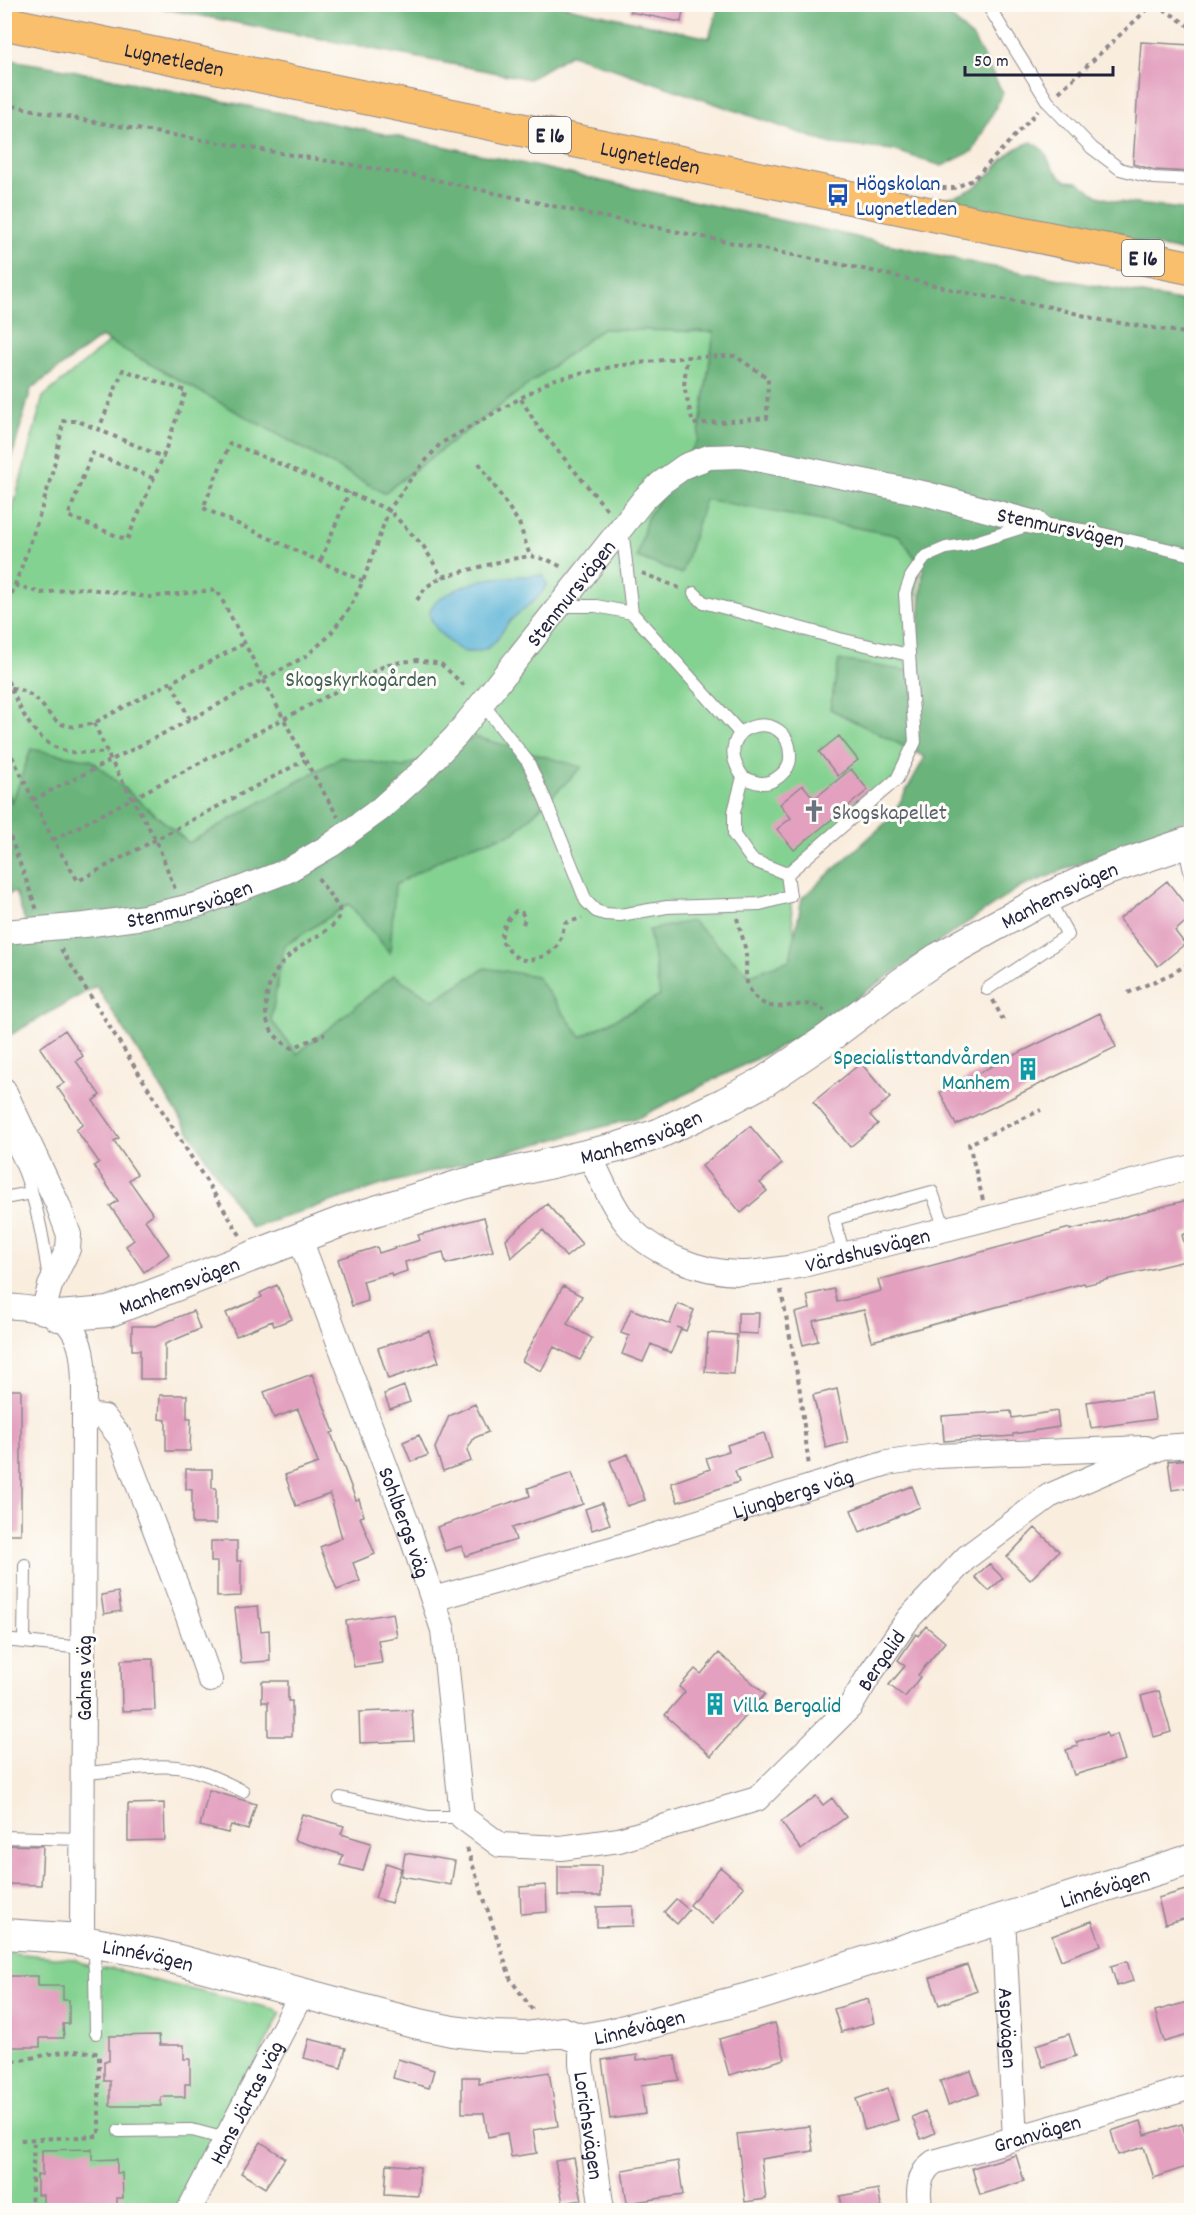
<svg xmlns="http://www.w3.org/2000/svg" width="1196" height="2215" font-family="Dekko,sans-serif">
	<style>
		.green { fill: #84d291; stroke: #537a66; stroke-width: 1.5 }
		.forest { fill: #6bb47b; stroke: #466b5b; stroke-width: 1.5 }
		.water { fill: #58b2d6; stroke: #3d6a88; stroke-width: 1.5 }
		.building { fill: #e3a0bf }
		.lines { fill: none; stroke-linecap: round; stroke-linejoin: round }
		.service-casing { stroke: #8e888c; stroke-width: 14 }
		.minor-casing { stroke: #8e888c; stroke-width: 26 }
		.tertiary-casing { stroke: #8e888c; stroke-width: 32 }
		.trunk-casing { stroke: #8e888c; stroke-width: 35 }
		.path { stroke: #8e888c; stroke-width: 4; stroke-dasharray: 4.5 4.5; stroke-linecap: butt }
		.service { stroke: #fff; stroke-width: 12 }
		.minor { stroke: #fff; stroke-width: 24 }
		.tertiary { stroke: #fff; stroke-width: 30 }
		.trunk { stroke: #f9bf6d; stroke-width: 33 }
		.labels { text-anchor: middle; stroke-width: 6; stroke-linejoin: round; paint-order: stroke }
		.shield { fill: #fdfcf7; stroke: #646373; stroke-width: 1.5 }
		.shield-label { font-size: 21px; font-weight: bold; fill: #22223b }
		.street-label { font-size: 22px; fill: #22223b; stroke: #fdfcf7 }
		.transit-label { font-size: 22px; fill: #164399; stroke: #fdfcf7; text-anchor: start }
		.park-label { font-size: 22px; fill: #446059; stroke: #fdfcf7 }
		.worship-label { font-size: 22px; fill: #5b616d; stroke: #fdfcf7; text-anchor: start }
		.culture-label { font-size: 22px; fill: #0d838f; stroke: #fdfcf7; text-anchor: end }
	</style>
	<rect width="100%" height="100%" fill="#fdfcf7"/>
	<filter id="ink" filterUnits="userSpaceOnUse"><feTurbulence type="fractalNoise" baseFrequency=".0167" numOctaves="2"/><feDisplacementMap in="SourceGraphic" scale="12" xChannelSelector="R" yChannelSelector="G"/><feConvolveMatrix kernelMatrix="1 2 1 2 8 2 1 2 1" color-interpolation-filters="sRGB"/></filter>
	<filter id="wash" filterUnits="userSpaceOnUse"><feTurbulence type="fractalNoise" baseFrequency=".008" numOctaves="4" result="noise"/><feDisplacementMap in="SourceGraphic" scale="24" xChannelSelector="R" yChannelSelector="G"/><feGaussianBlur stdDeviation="1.35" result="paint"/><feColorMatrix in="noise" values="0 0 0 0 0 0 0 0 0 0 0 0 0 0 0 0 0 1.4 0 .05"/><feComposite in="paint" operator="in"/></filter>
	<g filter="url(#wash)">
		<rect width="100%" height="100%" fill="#f9edde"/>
		<!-- green -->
		<path class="green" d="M642,298l218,26 60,233 -10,125 1,58 -14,39 -110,95 10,82 -203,100 -339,22 -203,-173 -47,-121v-246l38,-141 66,-55z
			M4,1952l70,7 12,6 37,6 37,11 114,27 7,4 -100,197h-176z"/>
		<!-- forest -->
		<path class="forest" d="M145,5h414l150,33 10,-33h219l35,33 30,55 -30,58 -31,15 -49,-16 -61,-6 -261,-90 -42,25z
			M5,59l60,10 378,77 540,119 208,38v515l-174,71 -218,148 -159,80 -258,68 -131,43 -155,-242 -91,52v-95l27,-2 -17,-49 -10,3v-106l7,14 19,-54 60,11 98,83 152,-86 62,10 73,-30 106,30 -68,66 -56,17 -63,35 -5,68 -41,-49 -65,42 -13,74 26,34 97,-79 39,25 52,-32 51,8 45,61 79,-41 -11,-66 43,-9 58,54 40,-15 12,-62 89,-80 34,-61 -95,-48 9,-49 76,12 8,-103 -23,-33 -195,-37 -23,75 -45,-17 10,-39 51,-78 16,-108 -112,-3 -218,164 -283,-156 -70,52 -26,93z
			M1032,142l12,9 8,16 8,9 7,5 11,1 20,14 20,6 73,8v43l-157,-32 -89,-23c12,-2 25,-6 35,-15 20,-16 24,-33 52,-41z"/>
		<!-- water -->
		<path class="water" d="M543,575l4,9c-7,16 -23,23 -35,35 -12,12 -14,27 -32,32 -3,1 -11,1 -14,1 -12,-2 -42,-30 -35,-44 6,-12 39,-25 52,-28 18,-5 41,-3 60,-5z"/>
		<g id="blocks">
			<!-- building -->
			<path class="building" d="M631,4h53l-3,18 -51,-10z
				M1141,42l50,3v127l-36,-2 -22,-6z
				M839,736l19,24 -20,16 -19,-24z
				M851,769l17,21 -74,60 -17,-21 14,-11 -11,-14 23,-19 11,14z
				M1167,881l24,31v5l-16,14 10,13 -27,22 -39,-47z
				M1100,1013l16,34 -160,78 -16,-33z
				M65,1030l18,26 -7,5 24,34 -7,6 26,37 -5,3 23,33 -8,6 24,34 -8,6 24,34 -25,18 -18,-26 8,-6 -24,-34 8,-5 -24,-35 5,-4 -23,-32 7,-6 -26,-37 7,-4 -24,-35z
				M861,1063l29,35 -20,17 8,9 -28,23 -37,-45z
				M750,1126l32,38 -22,19 7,8 -26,22 -39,-47z
				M1191,1199v33l-9,3 7,25 -104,25 -1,-2 -212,58 -8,-31 -51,11 5,20 -15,4 -8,-32 15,-4 -3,-14 27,-6 3,13 44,-11 -3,-11 192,-52v2l42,-10z
				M547,1204l35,40 -16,13 -23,-27 -32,28 -5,-19z
				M484,1217l9,34 -47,13 -3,-12 -38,10 2,9 -15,5 -1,-3 -28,8 5,20 -16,5 -14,-47 39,-12 2,6 41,-13 -2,-5z
				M277,1285l15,34 -18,7 -2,-5 -36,15 -10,-23 36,-16 -2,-4z
				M563,1286l19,10 -15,28 25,14 -12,22 -26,-13 -13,24 -19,-10z
				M678,1304l16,6 -8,21 -9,-4 4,2 -10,24 -20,-9 -8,18 -21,-8 7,-18 -8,-3 10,-24 39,15z
				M193,1311l7,18 -35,15v35h-25v-29h-8v-24h24z
				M738,1313h21l-1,21 -20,-1z
				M429,1331l10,31 -51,17 -10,-31z
				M708,1333l29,2 -3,39 -29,-2z
				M312,1374l22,58 -3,1 25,67 3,-1 5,17 -4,1 15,37 -22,9 7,18 -23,9 -17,-43 22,-9 -12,-44 -34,12 -11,-31 33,-12 -20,-54 -24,9 -10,-26z
				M404,1386l6,16 -20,7 -6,-15z
				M837,1389l11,53 -22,6 -13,-53z
				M4,1390h17v144h-17z
				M1151,1393l4,26 -64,9 -4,-26z
				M160,1395h27v23h4l-1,33h-24v-31l-7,-1z
				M475,1404l13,28 -14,6 -7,12 4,11 -28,10 -8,-23 14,-32z
				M1011,1411l1,7 45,-7 2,16 -46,7v2l-69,5 -2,-25z
				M764,1433l8,26 -37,12 4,11 -61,20 -7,-19 39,-14 -4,-11 23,-7 -2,-6z
				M419,1435l9,20 -17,7 -8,-20z
				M628,1454l17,46 -18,6 -17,-45z
				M1191,1459v28l-19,3 -4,-29z
				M186,1469h26v19h4v36h-24v-34l-6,-1z
				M572,1473l11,31 -71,24 4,12 -51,16 -3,-10 -17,5 -8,-24 93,-31 -2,-8z
				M912,1486l8,21 -60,25 -9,-22z
				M602,1503l8,21 -18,6 -7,-21z
				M1035,1528l24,23 -29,29 -23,-23z
				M211,1541h26v20h4v35l-24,1v-35h-6z
				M989,1564l14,14 -14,13 -14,-14z
				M118,1592l3,19 -17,3 -3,-19z
				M258,1606l3,25 8,-1 1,31 -29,2 -6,-55z
				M393,1613l4,24 -19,3 4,23 -28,4 -8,-46z
				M926,1626l19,16 -27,33 2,2 -15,20 -16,-12 16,-19 -7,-6 18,-26 2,2z
				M719,1653l46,41 -54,62 -46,-41 20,-23 -6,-5 16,-18 6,5z
				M153,1659l2,51 -33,1 -1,-51z
				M262,1681h26v20h4v35h-24v-34h-6z
				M1159,1691l12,41 -17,5 -13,-41z
				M412,1710l2,31 -54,2 -1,-31z
				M1106,1733l2,4 9,-3 8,26 -51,15 -8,-25 12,-4 -2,-4z
				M209,1790l47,14 -8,26 -17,-5 -3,8 -28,-7z
				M816,1796l7,9 9,-7 14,19 -45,33 -20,-28z
				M164,1803l1,37 -37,1v-37z
				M302,1814l42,12 -3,8 30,9 -8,28 -23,-6 3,-10 -49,-15z
				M4,1845l39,1 -2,39 -37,-1z
				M405,1853l50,8 -4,24 -50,-9z
				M386,1863l15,5 -10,35 -16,-5z
				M558,1866h43v30h-43z
				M720,1867l24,20 -32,37 -22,-19z
				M546,1885l1,27 -26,2 -1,-27z
				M1189,1889l2,9v19l-26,7 -7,-26z
				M676,1899l13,11 -12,14 -13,-12z
				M633,1906v20l-36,1v-20z
				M1092,1921l9,24 -40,15 -9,-24z
				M1127,1961l6,20 -16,5 -6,-20z
				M967,1965l10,26 -38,14 -9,-27z
				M4,1976h34v10h25v14h6v24h-6l1,14h-24v9h-36z
				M868,1999l6,24 -33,9 -7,-23z
				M1188,2002l3,11v21l-27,8 -9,-31z
				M775,2023l10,36 -56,16 -10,-36z
				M1069,2034l7,22 -33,11 -7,-22z
				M159,2035l1,10h24v14h6v25h-5v13h-24v9h-51v-25h-6v-20h5v-25z
				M309,2039l37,9 -5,20 -37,-10z
				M637,2055v5l38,-5 4,25 -38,5 4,29 -35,5 -8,-59z
				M398,2059l36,11 -5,18 -36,-10z
				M971,2071l8,23 -31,11 -8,-24z
				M549,2072l9,54 -25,4 4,23 -26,4 -4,-24 -19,4 -4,-24h-22v-36h17v7z
				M888,2088l10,32 -33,10 -9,-31z
				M925,2111l10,22 -14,6 -9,-22z
				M1141,2121l4,14 37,-11 9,28v13l-37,13 -10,-31 -26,8 -7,-24z
				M810,2126l3,25 -52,8 5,40 -21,3 -8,-68z
				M261,2142l24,16 -20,30 -24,-15z
				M92,2149v11l25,-1v14h5l1,25h-6v13h-74v-16h-6v-20h5v-25z
				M1016,2155l8,26 -44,14 -8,-27z
				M574,2158l8,42 -19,3 -8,-42z
				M678,2161l5,34 -56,8 -5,-33z
				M387,2164l33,3 -2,29 -33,-2z
				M878,2189l4,22h-39l-3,-15z"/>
		</g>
	</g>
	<g filter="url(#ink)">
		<use href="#blocks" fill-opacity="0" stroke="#8e888c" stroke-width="1.5"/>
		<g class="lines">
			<!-- service casing -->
			<g class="service-casing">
				<path id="service" d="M987,4l61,98 44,46 28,21 34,9 38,2
					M622,528l10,85
					M694,593l9,9 137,37 69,16
					M560,606h36l36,7 108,120
					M482,703l46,59 17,37 41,102 10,10 9,3 15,1 47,-8 93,-3 30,-8 -3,-22
					M743,777c5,2 12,6 18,6 12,1 29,-12 29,-25 2,-55 -85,-35 -47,19l-9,35v23l18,25 35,14 110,-95 18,-37 -10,-148 6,-17 14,-20 21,-9 20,-3 70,-22 59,9 97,23
					M1184,844l8,36
					M987,989l81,-54 -20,-36
					M4,1134c28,36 39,101 45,146
					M4,1198l27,-5
					M844,1255l-10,-36 98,-27 13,37
					M4,1640l79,8
					M24,1642l1,-77
					M82,1773c31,-1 64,-9 95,-6 24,3 45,14 66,24
					M340,1798l89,19h33
					M4,1837l78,2
					M93,1943l2,29 1,61
					M119,2131l73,-1 34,9"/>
			</g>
			<!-- minor casing -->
			<g class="minor-casing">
				<g id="minor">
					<path id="s1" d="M4,932l81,-7 59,-8 56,-13 87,-33 44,-26 48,-35 40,-36 37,-38 188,-237 17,-16 24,-17 24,-9 33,-1 185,38 109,29"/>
					<path d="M4,1090l54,115 11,30 -1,14 -18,37 -7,26"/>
					<path id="s2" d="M589,1154c11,22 20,46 35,66 24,33 79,54 120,53 18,-1 37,-4 55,-7l393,-99"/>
					<path id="s3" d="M300,1239l108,287 35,104 19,187 38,28 61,3 58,-8 138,-41 93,-92 20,-33 39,-56 58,-61 82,-61 113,-49 30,-2"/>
					<path d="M4,1306c15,1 43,3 55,10 31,20 24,68 25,99l-2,526"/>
					<path d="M84,1415l20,2 16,20 66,174 24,69"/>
					<path id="s4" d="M433,1599l182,-51 272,-85 49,-7 209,-8"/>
					<path id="s5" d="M1003,1918l12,220"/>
					<path id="s6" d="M581,2039v24l21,147"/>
					<path id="s7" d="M189,2210l113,-217"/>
					<path id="s8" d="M921,2210c-4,-17 -3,-37 13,-48l258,-75"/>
				</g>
			</g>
			<!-- tertiary casing -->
			<g class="tertiary-casing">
				<g id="tertiary">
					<path id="s9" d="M58,1316l50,-4 238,-92 117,-36 156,-37 39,-13 66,-31 41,-22 62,-42 73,-55 38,-26 57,-32 56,-30 56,-26 85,-29"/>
					<path id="s10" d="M4,1934l62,4 90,16 254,68 42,9 40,5 33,1 37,-5 19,7 28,-5 147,-38 436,-137"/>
				</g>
			</g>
			<!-- trunk casing -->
			<g class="trunk-casing">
				<g id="trunk">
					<path id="s11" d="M4,23l1188,245"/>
				</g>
			</g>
			<!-- path -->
			<path class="path" d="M1156,4l36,24
				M1059,92l94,-88
				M4,104l79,16 335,56 171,38 279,56 104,24 79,13 50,13 91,14
				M942,188h12l19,-8 65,-69
				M521,399l17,28 71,85
				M479,463l40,60 11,33
				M153,478l-61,-25 -24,63 59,24 36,-83
				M321,560l28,-68
				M642,573l40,16
				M363,581l-160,-73 27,-65 159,67 35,37 18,30
				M15,585l26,8 41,-5 67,9 68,-7 88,170 33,57
				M417,600l9,-13 16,-10 64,-17 24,-4 18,4 16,8
				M4,620l3,-13c22,-61 46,-122 56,-186h15l85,36 23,-66 -63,-21 -25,61
				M4,673c14,30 26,68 61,78 13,3 29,1 42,2
				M172,683l18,37
				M11,688c44,6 30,51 83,35l151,-80
				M94,723l17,38 45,79 19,49
				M4,740l49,100 25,41 227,-121
				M33,800l157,-80 116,-64 22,-19 21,-28 14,-28 26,-71 23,-33 28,-33 112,-64 64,-14 71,-9 48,-1 33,22 -1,40 -74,6 -9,-38 3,-29
				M4,820l33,90
				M53,840l335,-176 29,-4 24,4 26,24
				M318,878l21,30c0,4 1,7 -1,10 -3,8 -14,14 -21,18 -30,18 -53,38 -51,77 1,17 11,27 26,35l33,-14
				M737,918c3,12 8,25 9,37 1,11 -2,23 3,33 21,38 53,3 76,23
				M523,924l2,-6 -3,-5 -6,-2c-10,9 -13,16 -15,29 12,17 19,25 40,17 7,-2 12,-6 16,-11 4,-7 6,-16 8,-23l17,-5
				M61,949l179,286
				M1128,993l43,-19 21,-12
				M993,1000l12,24
				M983,1200l-14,-56 72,-34
				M781,1290l18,94 10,83
				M467,1848l44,132 23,32
				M4,2062c32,-2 63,-17 95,-8v82l-80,4
				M31,2210l3,-71"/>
			<!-- service -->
			<use href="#service" class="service"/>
			<!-- minor -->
			<use href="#minor" class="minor"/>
			<!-- tertiary -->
			<use href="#tertiary" class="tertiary"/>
			<!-- trunk -->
			<use href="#trunk" class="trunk"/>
		</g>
	</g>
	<!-- icons -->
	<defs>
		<g id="bus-bare" transform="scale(1.8)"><path d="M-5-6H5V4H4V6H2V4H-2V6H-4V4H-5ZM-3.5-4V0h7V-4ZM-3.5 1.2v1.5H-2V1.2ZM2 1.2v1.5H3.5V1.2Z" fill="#1a4fb4" stroke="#fdfcf7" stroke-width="2.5" paint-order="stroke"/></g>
		<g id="church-bare" transform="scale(1.8)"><path d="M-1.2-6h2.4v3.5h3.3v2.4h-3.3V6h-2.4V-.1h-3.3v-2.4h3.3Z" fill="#6b7280" stroke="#fdfcf7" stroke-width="2.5" paint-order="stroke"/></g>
		<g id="building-bare" transform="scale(1.8)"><path d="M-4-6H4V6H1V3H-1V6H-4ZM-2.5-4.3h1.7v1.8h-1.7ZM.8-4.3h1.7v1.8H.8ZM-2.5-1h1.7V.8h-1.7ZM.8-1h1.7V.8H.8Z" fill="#0f9aa8" stroke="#fdfcf7" stroke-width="2.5" paint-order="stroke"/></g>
	</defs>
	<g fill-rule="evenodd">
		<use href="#bus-bare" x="838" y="195"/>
		<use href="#church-bare" x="814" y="811"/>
		<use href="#building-bare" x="1028" y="1069"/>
		<use href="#building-bare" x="715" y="1704"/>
	</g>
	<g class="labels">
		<!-- shield labels -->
		<g class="shield">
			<rect x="529" y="117" width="42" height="36" rx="4.5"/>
			<rect x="1122" y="240" width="42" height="36" rx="4.5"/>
		</g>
		<g class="shield-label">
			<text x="550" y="142">E 16</text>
			<text x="1143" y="265">E 16</text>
		</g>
		<!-- street labels -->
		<g class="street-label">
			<text dy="8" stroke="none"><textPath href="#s11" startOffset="174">Lugnetleden</textPath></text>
			<text dy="8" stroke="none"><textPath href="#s11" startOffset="660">Lugnetleden</textPath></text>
			<text transform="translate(1061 526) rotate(12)" y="8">Stenmursvägen</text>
			<text dy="8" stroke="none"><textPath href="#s1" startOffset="692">Stenmursvägen</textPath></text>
			<text dy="8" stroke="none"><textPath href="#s9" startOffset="1098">Manhemsvägen</textPath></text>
			<text dy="8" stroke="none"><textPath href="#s1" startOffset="188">Stenmursvägen</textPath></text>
			<text dy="8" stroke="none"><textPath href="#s9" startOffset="612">Manhemsvägen</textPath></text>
			<text dy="8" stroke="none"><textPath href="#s2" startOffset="336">Värdshusvägen</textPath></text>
			<text dy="8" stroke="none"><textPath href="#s9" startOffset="126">Manhemsvägen</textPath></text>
			<text dy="8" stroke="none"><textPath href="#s4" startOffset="375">Ljungbergs väg</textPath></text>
			<text dy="8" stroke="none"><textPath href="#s3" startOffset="302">Sohlbergs väg</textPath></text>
			<text dy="8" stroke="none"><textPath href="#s3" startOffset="1102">Bergalid</textPath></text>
			<text transform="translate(83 1678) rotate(-90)" y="8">Gahns väg</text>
			<text dy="8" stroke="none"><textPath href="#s10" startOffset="1136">Linnévägen</textPath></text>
			<text dy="8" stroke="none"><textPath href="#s10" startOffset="146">Linnévägen</textPath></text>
			<text dy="8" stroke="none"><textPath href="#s10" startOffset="650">Linnévägen</textPath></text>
			<text dy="8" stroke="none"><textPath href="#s5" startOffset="110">Aspvägen</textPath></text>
			<text dy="8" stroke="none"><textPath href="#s7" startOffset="122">Hans Järtas väg</textPath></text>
			<text dy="8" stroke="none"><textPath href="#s6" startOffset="87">Lorichsvägen</textPath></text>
			<text dy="8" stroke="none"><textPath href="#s8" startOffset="160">Granvägen</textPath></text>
		</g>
		<!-- transit labels -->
		<g class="transit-label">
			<text x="856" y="190">Högskolan<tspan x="856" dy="25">Lugnetleden</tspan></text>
		</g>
		<!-- park labels -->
		<g class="park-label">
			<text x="361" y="686">Skogskyrkogården</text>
		</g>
		<!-- worship labels -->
		<g class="worship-label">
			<text x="832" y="819">Skogskapellet</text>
		</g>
		<!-- culture labels -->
		<g class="culture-label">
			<text x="1010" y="1064">Specialisttandvården<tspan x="1010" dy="25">Manhem</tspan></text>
			<text x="733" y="1712" text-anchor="start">Villa Bergalid</text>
		</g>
	</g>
	<!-- margin -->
	<rect width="1196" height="2215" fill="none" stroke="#fdfcf7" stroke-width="24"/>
	<!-- scale -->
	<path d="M965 66v9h148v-9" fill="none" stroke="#22223b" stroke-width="3"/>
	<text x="974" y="66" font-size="18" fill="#22223b" stroke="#fdfcf7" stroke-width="4.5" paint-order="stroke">50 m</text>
</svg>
